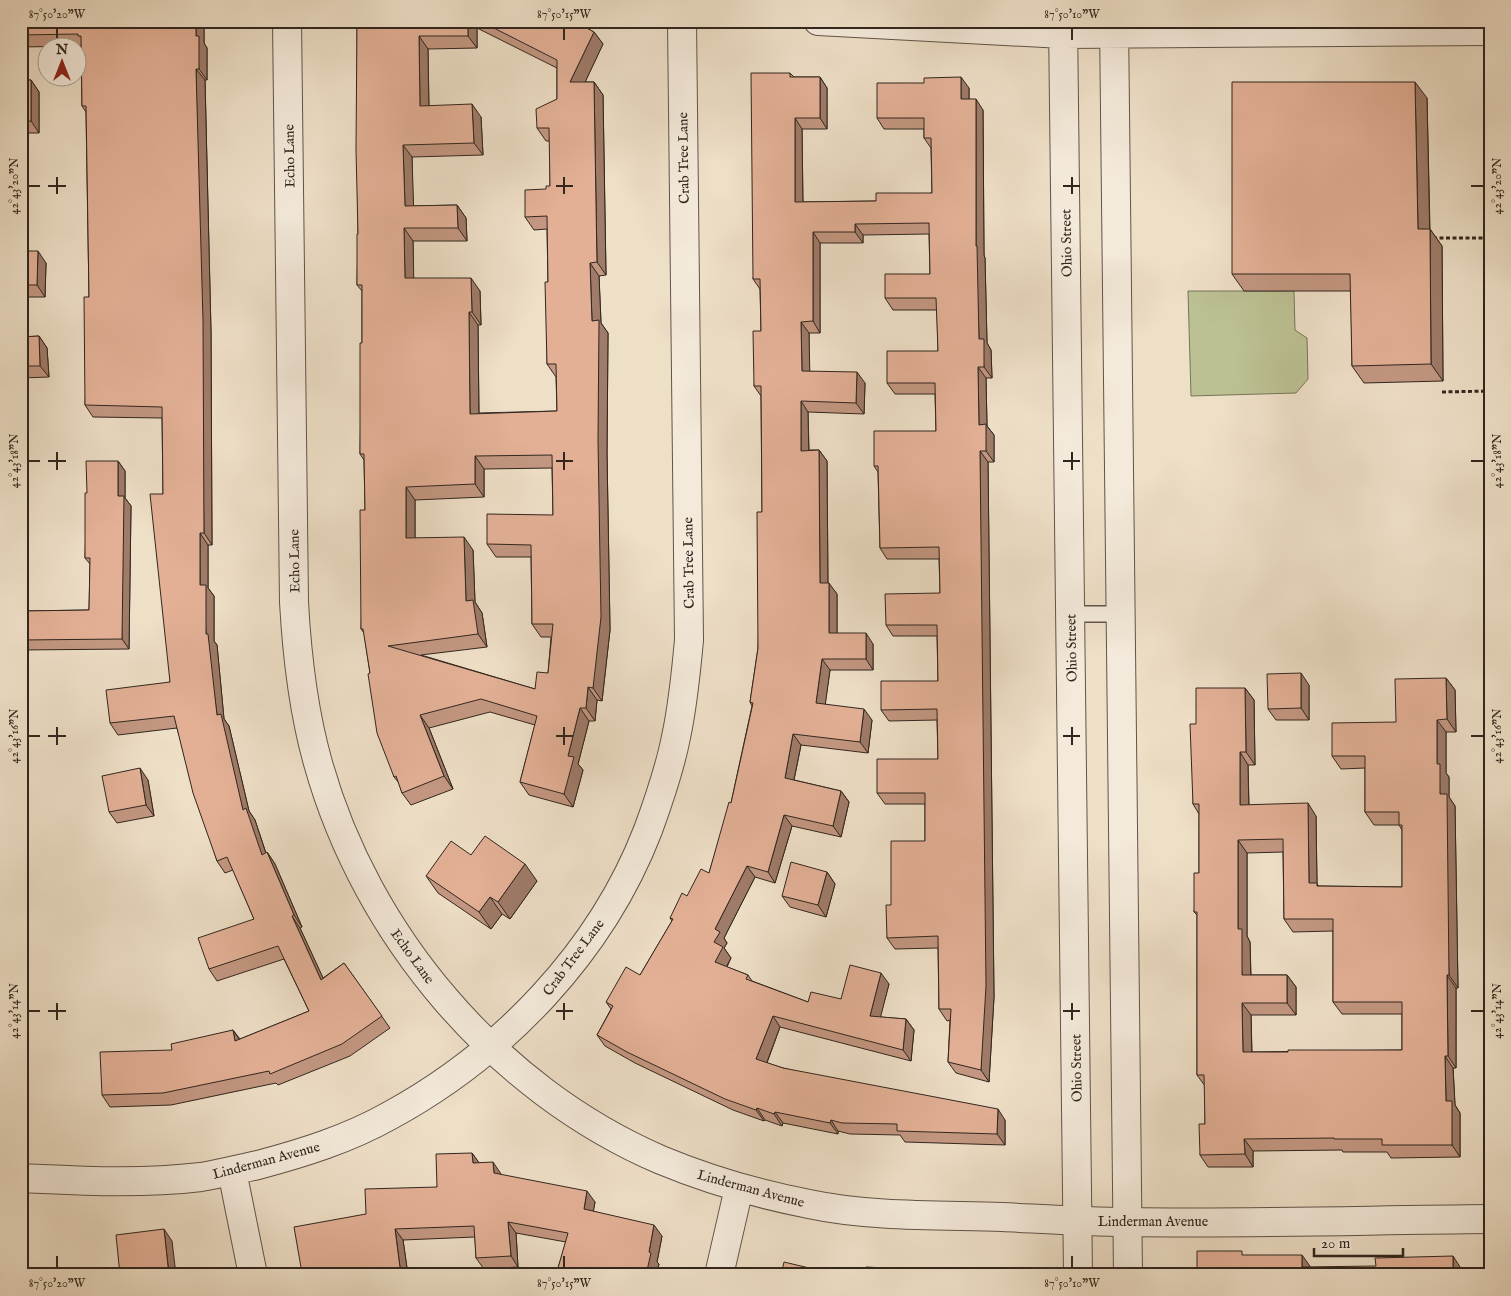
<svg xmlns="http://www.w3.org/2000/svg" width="1511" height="1296" font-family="'IM FELL English',serif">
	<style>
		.green { fill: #bcc193; stroke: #767458 }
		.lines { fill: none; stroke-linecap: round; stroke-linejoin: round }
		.service-casing { stroke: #605448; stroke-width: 18 }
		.minor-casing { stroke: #605448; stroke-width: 30 }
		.tertiary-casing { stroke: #605448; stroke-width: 30 }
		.path { stroke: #31261e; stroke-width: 3; stroke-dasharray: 4 2.5; stroke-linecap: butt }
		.service { stroke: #f4eadb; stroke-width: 15 }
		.minor { stroke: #f4eadb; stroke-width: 28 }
		.tertiary { stroke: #f4eadb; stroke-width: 28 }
		.wall { fill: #c39781; stroke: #31261e; fill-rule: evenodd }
		.shaded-wall { fill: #9f7b69; stroke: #31261e }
		.building { fill: #e3b096; stroke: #31261e; fill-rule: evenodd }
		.ticks { fill: none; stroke: #31261e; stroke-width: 2 }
		.labels { text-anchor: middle; stroke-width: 4; stroke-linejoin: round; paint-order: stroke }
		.street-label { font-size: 14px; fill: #31261e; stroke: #f4eadb }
		.neatline { fill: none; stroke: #31261e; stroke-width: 2 }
		.ticks-label { font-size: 12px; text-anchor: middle; fill: #31261e }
	</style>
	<rect width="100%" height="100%" fill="#eedfc7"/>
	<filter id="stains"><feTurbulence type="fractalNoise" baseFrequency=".004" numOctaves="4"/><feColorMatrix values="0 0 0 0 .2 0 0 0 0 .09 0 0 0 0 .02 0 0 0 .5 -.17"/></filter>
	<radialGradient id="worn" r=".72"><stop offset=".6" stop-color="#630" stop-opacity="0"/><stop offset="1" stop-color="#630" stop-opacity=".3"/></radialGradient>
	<!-- green -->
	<path class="green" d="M1188,291h106l1,39 12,8 1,41 -12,14 -105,3z"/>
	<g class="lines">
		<!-- service casing -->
		<g class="service-casing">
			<path id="service" d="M1071,614h49"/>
		</g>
		<!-- minor casing -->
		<g class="minor-casing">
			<path id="minor" d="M287,21l7,581c3,55 9,108 24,161 48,172 178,326 343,397 48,20 97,34 148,44 60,13 132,11 193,13 41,2 83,5 124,5 121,2 243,-2 364,-3
				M232,1171l21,104
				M21,1178c60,3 120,6 180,-1 19,-3 38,-8 57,-12 45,-12 90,-26 131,-49 114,-62 212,-164 259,-286 11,-30 22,-62 28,-93 7,-32 10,-64 13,-97l-7,-619
				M719,1275l20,-87"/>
		</g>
		<!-- tertiary casing -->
		<g class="tertiary-casing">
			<path id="tertiary" d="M818,21l245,13 427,-3
				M1063,21l15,1254
				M1114,21l14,1254"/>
		</g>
		<!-- path -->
		<path class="path" d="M1433,238h57
			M1442,392l48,-1"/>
		<!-- service -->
		<use href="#service" class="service"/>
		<!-- minor -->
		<use href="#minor" class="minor"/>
		<!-- tertiary -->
		<use href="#tertiary" class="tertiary"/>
	</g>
	<!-- wall -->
	<path class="wall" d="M21,21h183v22l3,5v32h-2l6,252 1,213h-4v43l6,8v45l3,4 7,74 5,7 20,85 6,9 11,33 1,-1 8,12 27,63 -2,1 23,50 21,-15 46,65 -40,28 -72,29 -2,-2 -105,22 -61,2 -8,-12 70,-45 61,-20 7,9 69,-28 -25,-52 -67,22 -8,-12 45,-50 -21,-49 -8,3 -8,-12 -40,-133 -59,7 -8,-12 60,-41 -7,-188 -1,-76 -69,-1 -8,-12 4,-108 -3,-185 -4,-6 -1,-60 -60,1z
		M357,21h217l20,11 9,12 -18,38h9l9,13 3,180 -7,1 2,47 7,10 -1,120 3,177 -8,71 -5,-1 -2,21h-6l-11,43 5,6 -10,37 -44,-12 -9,-13 15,-57 -45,-13 -61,16 24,61 -42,16 -9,-12 -3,-10 -5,-6 -24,-104 -6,-40 -3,-4 4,-119 -1,-50 -4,-6 2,-111v-52l-5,-6 1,-51zM477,28l80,40v31l-20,29 9,13h4v45l-4,3 -21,28 9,13 13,-1 1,53 -1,82 9,13 1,34 -78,2 -1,-88h3l-1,-34 -67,-13v-37h54l-1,-23 -9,-13 -44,1 -1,-49 71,-2 -2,-38 -52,-11 -1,-57 49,-1zM552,468l1,47 -66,29 9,13h35l1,67 9,13h10l-3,36 -13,16 -114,-34 66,-8 -5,-34 -7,-11 -2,-52 -58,-12v-38l69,-3v-28z
		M790,73l4,4h26l7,11v41h-25l1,73 73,-1 56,-8 -1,-45 -7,-10v-9h-40l-7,-11 92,-30v11l14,11 1,145 1,3 2,85 4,7 1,28h-6l1,48 7,9v27h-6l6,535 -5,85 -33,-9 -8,-11 2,-42 -3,1 -8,-12 -1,-61 -43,1 -8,-11 4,-33 34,-64v-37h-40l-8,-11 61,-34 -1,-39 -48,1 -8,-11 57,-29 -1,-45h-44l-7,-11 54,-32 -1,-34h-52l-7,-11 -2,-76 -4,-6 62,-35 -1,-37h-40l-8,-11 51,-32 -1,-41h-44l-8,-12 45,-24 -1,-40 -66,1v8h-43v90h-11v38l56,12 -1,31 -56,-2 1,38h10l8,11 1,122 9,11v39l36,11v26h-43l-5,34 47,16 -4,33 -67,-8 -7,35 47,11 8,11 -8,35 -49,-11 -17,57 -20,-6 -31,61 3,5 -3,5 7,10 -4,9 21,8 4,6 56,21 33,-3 48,-15 -9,33 26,2 8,11 -3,31 -131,-34 -13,36 16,5 222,52v25l-100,-3 -5,-7 -50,-1 -12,-3v3l-55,-11 -1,3 -17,-6 -1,1 -31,-11 -98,-47 -30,-17 -8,-11 14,-26 -5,-7 34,-27 32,-54 -2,-3 17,-22 22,-23 22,-70 21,-97 -2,-4 8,-54 4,-136 -1,-116 -7,-10 7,-55 -1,-42 -7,-10z
		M21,80h10l8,12v41h-18z
		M1427,98l3,131 12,17 1,135 -79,2 -12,-17 -1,-75h-107l-12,-17z
		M21,251l25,12 -1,34h-24z
		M39,336l8,12 2,29 -28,1v-41z
		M118,461l7,10v27l6,8 -2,143 -108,1v-39l68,-1 1,-46 -5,-6 2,-65z
		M1446,678l9,12 1,42h-10v41l3,4v20l6,9 3,182h-2v80h-3l2,37 5,8v44l-69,1 -4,-6h-44l-1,-2 -89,1v16h-45l-8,-12 5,-31v-38l-8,-11v-160l-3,-3 5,-39v-59l-6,-10 3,-80 49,-36 9,12 1,65h-7l1,40 67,11 1,68 2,2 83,1v-57l-3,-5h-25l-9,-13v-44l-24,1 -9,-13 64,-34zM1283,852l1,67 9,13 40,-1v71l9,12h60v36l-150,2 -1,-37h45v-28l-9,-12h-36l-1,-33 -3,-6v-83z
		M1309,685v35h-33l-8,-11z
		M148,780l6,36 -37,7 -8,-11z
		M471,855l66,26 -27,38 -8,-5 -11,15 -53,-36 -12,-17z
		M827,872l8,12 -9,33 -36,-10 -8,-11z
		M21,969l6,8 1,38h-7z
		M472,1153l7,10 22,11v1l94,27 -2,9 69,25 -5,26 2,2 -3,11h-93l-5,-7 8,-26 -50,-9 2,34 -34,2 -8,-11 -1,-21 -72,3 5,35h-105l-1,-2 64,-59 71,-27z"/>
	<!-- shaded-wall -->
	<path class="shaded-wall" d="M196,21h8v22l3,5v32l-8,-11 -3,-33z
		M468,21h4l5,7v20l-9,-12z
		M594,32l9,12 -24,51 -9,-13z
		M419,36l9,13 1,70 -9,-13z
		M196,69l9,11 6,252 1,213 -8,-12z
		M820,77l7,11v41l-7,-11z
		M961,77l8,11v22l-8,-11z
		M31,80l8,12v41l-8,-12z
		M594,82l9,13 3,180 -9,-13z
		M1415,82l12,16 3,148 -12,-17z
		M976,99l7,11 1,145 1,3 2,85 4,7 1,28 -8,-11 -5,-28 -3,-93z
		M472,104l9,13 2,38 -9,-12z
		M795,118l7,11 1,84 -8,-11z
		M403,145l9,12 2,62 -9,-13z
		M457,205l9,13 1,23 -9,-13z
		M855,224l8,11v8l-8,-11z
		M404,228l9,13 1,50 -9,-13z
		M1430,229l12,17 1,135 -12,-17z
		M813,232l7,11v90l-7,-12z
		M38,251l8,12 -1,34 -8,-12z
		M590,263l9,13 2,47 7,10 -1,120 3,177 -8,71 -9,-13 -1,-367z
		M471,278l9,13 1,34 -9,-13z
		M469,312l9,13 1,101 -9,-12z
		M801,322l8,11 1,49 -8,-11z
		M39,336l8,12 2,29 -9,-11z
		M978,367l8,11 1,48 7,9v27l-8,-11 -7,-26z
		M857,372l8,11 -1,31 -8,-11z
		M801,401l7,11 1,50 -8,-11z
		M819,450l8,11 1,133 -8,-11z
		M980,451l8,11 6,535 -5,85 -8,-12z
		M475,456l9,13v28l-9,-13z
		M118,461l7,10v27l6,8 -2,143 -7,-10 -4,-143z
		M406,487l9,13v51l-9,-13z
		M200,533l8,12v43l6,8v45l3,4 7,74 5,7 20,85 6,9 15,46 -8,-11 -19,-45 -26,-95 -17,-130z
		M464,537l9,13 2,52 7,11 5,34 -9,-13 -12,-33z
		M829,583l8,11v50l-8,-11z
		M866,633l7,11v26l-7,-11z
		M822,659l8,11 -6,44 -8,-11z
		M1301,673l8,12v35l-8,-12z
		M1446,678l9,12 1,42 -9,-13z
		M588,687l9,13 -2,21 -9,-13z
		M1245,688l9,12 1,65 -9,-13z
		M580,708l9,13 -11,43 5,6 -10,37 -9,-13 4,-38z
		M864,709l8,11 -4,33 -8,-11z
		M420,715l9,13 24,61 -9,-13z
		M1437,720l9,12v41l3,4v20l6,9 3,182 -9,-13 -9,-181 -3,-30z
		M793,734l8,11 -9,44 -7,-11z
		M1240,752l8,13 1,53 -9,-13z
		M140,768l8,12 6,36 -8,-11z
		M841,791l8,11 -8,35 -8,-11z
		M1308,803l8,13 1,68 8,11 -16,-12z
		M784,815l8,11 -17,57 -7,-11z
		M1238,840l9,13v83l3,6 1,45 -9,-12 -4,-46z
		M267,852l8,12 27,63 -8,-12z
		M525,864l12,17 -27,38 -12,-17z
		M747,866l8,11 -31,61 3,5 -3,5 7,10 -8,15 -8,-11 -1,-20 1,-13z
		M827,872l8,12 -9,33 -8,-12z
		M490,897l12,17 -11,15 -12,-17z
		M292,916l8,12 29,63 -8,-11z
		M21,969l6,8 1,38 -7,-10z
		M881,973l8,11 -11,43 -8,-11z
		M1287,975l9,12v28l-9,-12z
		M1447,975l9,13v80l-8,-12z
		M1242,1003l9,12 1,50 -9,-13z
		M773,1016l7,11 -16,43 -8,-11z
		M906,1019l8,11 -3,31 -8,-11z
		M233,1030l8,12 -6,-1z
		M1445,1056l8,12 2,37 5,8v44l-8,-12 -6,-44z
		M21,1096l1,26 -1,-1z
		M757,1108l8,12 -1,1 -8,-11z
		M998,1109l7,11v25l-8,-11z
		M775,1112l8,11 -1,3 -8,-12z
		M831,1120l7,11v3l-8,-11z
		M1244,1139l9,12v16l-8,-13z
		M472,1153l8,11 -7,-1z
		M493,1162l8,12 1,10 -8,-11z
		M587,1191l8,11 -3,18 -8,-11z
		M508,1222l8,11 2,34 -7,-11z
		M654,1225l8,11 -5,26 2,2 -3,11h-10l3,-23z
		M164,1229l8,12 4,34h-7z
		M395,1229l8,11 5,35h-7z
		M1302,1255l10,14 -10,-2z
		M1453,1256l9,14v5h-9z"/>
	<!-- building -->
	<path class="building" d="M21,21h175v15h3v33h-3l7,252 1,212h-4v52h6v49h2l9,81 4,-1 22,96 3,-2 16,47 5,-3 27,63 -2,1 29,64 23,-17 38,53 -40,28 -72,30 -1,-3 -106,22 -61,2 -2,-43 72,-2 -1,-6 62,-14 2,11 74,-30 -31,-65 -69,23 -11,-31 56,-19 -27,-62 -10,4 -24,-68 -19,-77 -64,7 -4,-33 64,-8 -20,-188h13l-1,-87 -77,-2 -1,-108h5l-3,-191h-4l-1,-70h-3v-2l-57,1z
		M357,21h111v15h-49l1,70 52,-2 2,39 -71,2 2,61 52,-1 1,23h-54l1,50h66l1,34h-3l1,102 87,-3 -1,-47h-9l-2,-82h3l-1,-66 -22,1v-27l21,-1v-3h4l-1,-58h-12l-1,-19 21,-10v-39l-77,-39h94l20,11 -24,50h24l3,180 -7,1 2,58 7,-1 -1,120 3,177 -8,71 -5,-1 -2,21h-6l-12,48 6,1 -10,37 -44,-12 17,-66 -56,-17 -61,16 24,61 -42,17 -6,-17 -2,1 -17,-44 -9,-59 2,-1 -7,-44h-2l-1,-119h5l-1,-56h-4v-111h2v-58h-5v-51h1l-2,-84zM552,455l1,60 -66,-1v30l44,1 1,79h21l-5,49 -11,-1 -2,17 -147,-43 90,-12 -5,-34 -7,1 -2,-64 -58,1v-51l69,-3v-28z
		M751,73h39v4h30v41h-25v84l81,-1v-8h56l-1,-55h-7v-20h-47v-35h47v-5l37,-1v22h15v147h1l2,93h5v28h-6l1,58 7,-1v27h-6l6,535 -5,84 -33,-8 3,-53h-12l-1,-73 -51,2 -1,-33h5v-64h34v-48h-48v-34h61l-1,-50 -56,1v-29h57l-1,-56h-51l-1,-31 55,-1 -1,-46 -59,1 -2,-82h-4v-35h62l-1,-48h-48v-32h51l-2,-53h-51v-24h45l-1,-51 -74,1v8h-42v89l-12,1 1,49 55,1 -1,31 -55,-2v50l18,-1 1,133h9v50h37v26h-44l-6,44 48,6 -4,33 -67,-8 -8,44 56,13 -8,35 -49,-11 -16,57 -21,-6 -32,63 5,3 -6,10 9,5 -8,15 33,13 -2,4 62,23 3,-10 30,7 9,-34 31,8 -11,43 36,3 -3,31 -130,-34 -17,43 27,9 215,41 -1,25 -100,-3v-7l-55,-1 -11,-3 -1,3 -55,-11 -1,2 -17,-6 -1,2 -31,-11 -98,-47 -30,-17 16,-29 -7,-4 20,-35 14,8 33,-56 -3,-1 12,-25 5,3 14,-27 8,4 20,-71 2,1 22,-100 -3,-1 8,-54 -1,-136h5l-1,-126h-7l-1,-55h8l-1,-52h-7z
		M21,80h10v41h-10z
		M1232,82h183l3,147h12l1,135 -79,2 -2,-92h-118z
		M21,251h17l-1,34h-16z
		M39,336l1,30h-19v-29z
		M86,461h32v35h6l-2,143 -101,1v-29l68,-1 1,-52h-5v-65h2z
		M1301,673v35l-33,1 -1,-35z
		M1446,678l1,41 -10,1v44h3v30h7l2,181h-2l1,81h-3l1,45h6v44h-70v-6h-48v-1l-90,1 1,15 -45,1 -1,-31h6l-1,-49h-7v-163h-3v-39h5v-69h-6l-3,-80h6v-36h49l1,64h-6v53l68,-2 1,80h8v3l85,1v-62h-3v-13h-34v-56h-33v-33l64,-1 -1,-43zM1283,839l1,80h49v83h69v48h-114v2h-45l-1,-49h45v-28h-45v-46h-4v-89z
		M140,768l6,37 -37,7 -7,-36z
		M485,836l40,28 -27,38 -8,-5 -11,15 -53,-36 25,-35 20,14z
		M791,862l36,10 -9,33 -36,-9z
		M472,1153l1,10 20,-1 1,11 93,18 -3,18 70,16 -5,27 2,1 -5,22h-63l-25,-7 10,-35 -60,-11 3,34 -35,2 -2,-32 -79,3 6,46h-72l-1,-7 -26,5 -8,-46 72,-13 -1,-25 72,-2 -1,-33z
		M164,1229l5,46h-49l-4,-40z
		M1197,1251h45v4h60v12l74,-1 -1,-8 78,-2v19h-256z
		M784,1262l38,9 -1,4h-40z
		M866,1267l59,3 -1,5h-59z"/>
	<!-- ticks -->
	<path class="ticks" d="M57,28v12M564,28v12M1072,28v12M57,177v17M564,177v17M1072,177v17M28,186h12M48,186h18M556,186h17M1063,186h17M1471,186h13M57,452v18M564,452v18M1072,452v18M28,461h12M48,461h18M556,461h17M1063,461h17M1471,461h13M57,727v18M564,727v18M1072,727v18M28,736h12M48,736h18M556,736h17M1063,736h17M1471,736h13M57,1003v17M564,1003v17M1072,1003v17M28,1011h12M48,1011h18M556,1011h17M1063,1011h17M1471,1011h13M57,1256v12M564,1256v12M1072,1256v12"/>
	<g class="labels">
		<!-- street labels -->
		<g class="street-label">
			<text transform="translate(289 156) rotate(-91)" y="5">Echo Lane</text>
			<text transform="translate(683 158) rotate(-91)" y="5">Crab Tree Lane</text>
			<text transform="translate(1066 243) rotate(-91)" y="5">Ohio Street</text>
			<text transform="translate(294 561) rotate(-91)" y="5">Echo Lane</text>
			<text transform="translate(688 563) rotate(-91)" y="5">Crab Tree Lane</text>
			<text transform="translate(1071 648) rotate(-91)" y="5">Ohio Street</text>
			<text transform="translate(413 956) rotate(54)" y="5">Echo Lane</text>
			<text transform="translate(573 957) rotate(-53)" y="5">Crab Tree Lane</text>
			<text transform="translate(1076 1068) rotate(-91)" y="5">Ohio Street</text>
			<text transform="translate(266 1160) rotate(-15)" y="5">Linderman Avenue</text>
			<text transform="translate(751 1188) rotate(15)" y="5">Linderman Avenue</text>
			<text x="1153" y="1226">Linderman Avenue</text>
		</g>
	</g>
	<!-- margin -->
	<rect width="1511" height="1296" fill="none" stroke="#eedfc7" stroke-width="55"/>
	<!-- north arrow -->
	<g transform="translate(62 62)"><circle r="24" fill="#f4eadb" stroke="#a69c8f"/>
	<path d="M0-4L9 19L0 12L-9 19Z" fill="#8f2418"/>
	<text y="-8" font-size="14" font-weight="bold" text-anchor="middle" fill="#31261e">N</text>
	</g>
	<!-- scale -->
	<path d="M1314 1248v8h89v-8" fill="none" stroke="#31261e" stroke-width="2.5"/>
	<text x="1321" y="1248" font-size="15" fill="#31261e" stroke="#f4eadb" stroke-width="4" paint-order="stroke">20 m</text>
	<rect x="28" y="28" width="1456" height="1240" class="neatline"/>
	<g class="ticks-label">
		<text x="57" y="18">87°50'20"W</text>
		<text x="564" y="18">87°50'15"W</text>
		<text x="1072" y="18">87°50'10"W</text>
		<text transform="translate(14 186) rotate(-90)" y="4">42°43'20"N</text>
		<text transform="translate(1497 186) rotate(-90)" y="4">42°43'20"N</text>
		<text transform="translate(14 461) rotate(-90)" y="4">42°43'18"N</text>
		<text transform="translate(1497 461) rotate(-90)" y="4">42°43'18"N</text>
		<text transform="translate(14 736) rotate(-90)" y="4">42°43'16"N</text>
		<text transform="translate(1497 736) rotate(-90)" y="4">42°43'16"N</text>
		<text transform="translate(14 1011) rotate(-90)" y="4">42°43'14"N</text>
		<text transform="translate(1497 1011) rotate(-90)" y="4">42°43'14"N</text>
		<text x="57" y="1287">87°50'20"W</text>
		<text x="564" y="1287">87°50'15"W</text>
		<text x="1072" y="1287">87°50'10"W</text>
	</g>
	<rect width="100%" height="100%" filter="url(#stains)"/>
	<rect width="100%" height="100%" fill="url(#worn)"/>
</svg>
